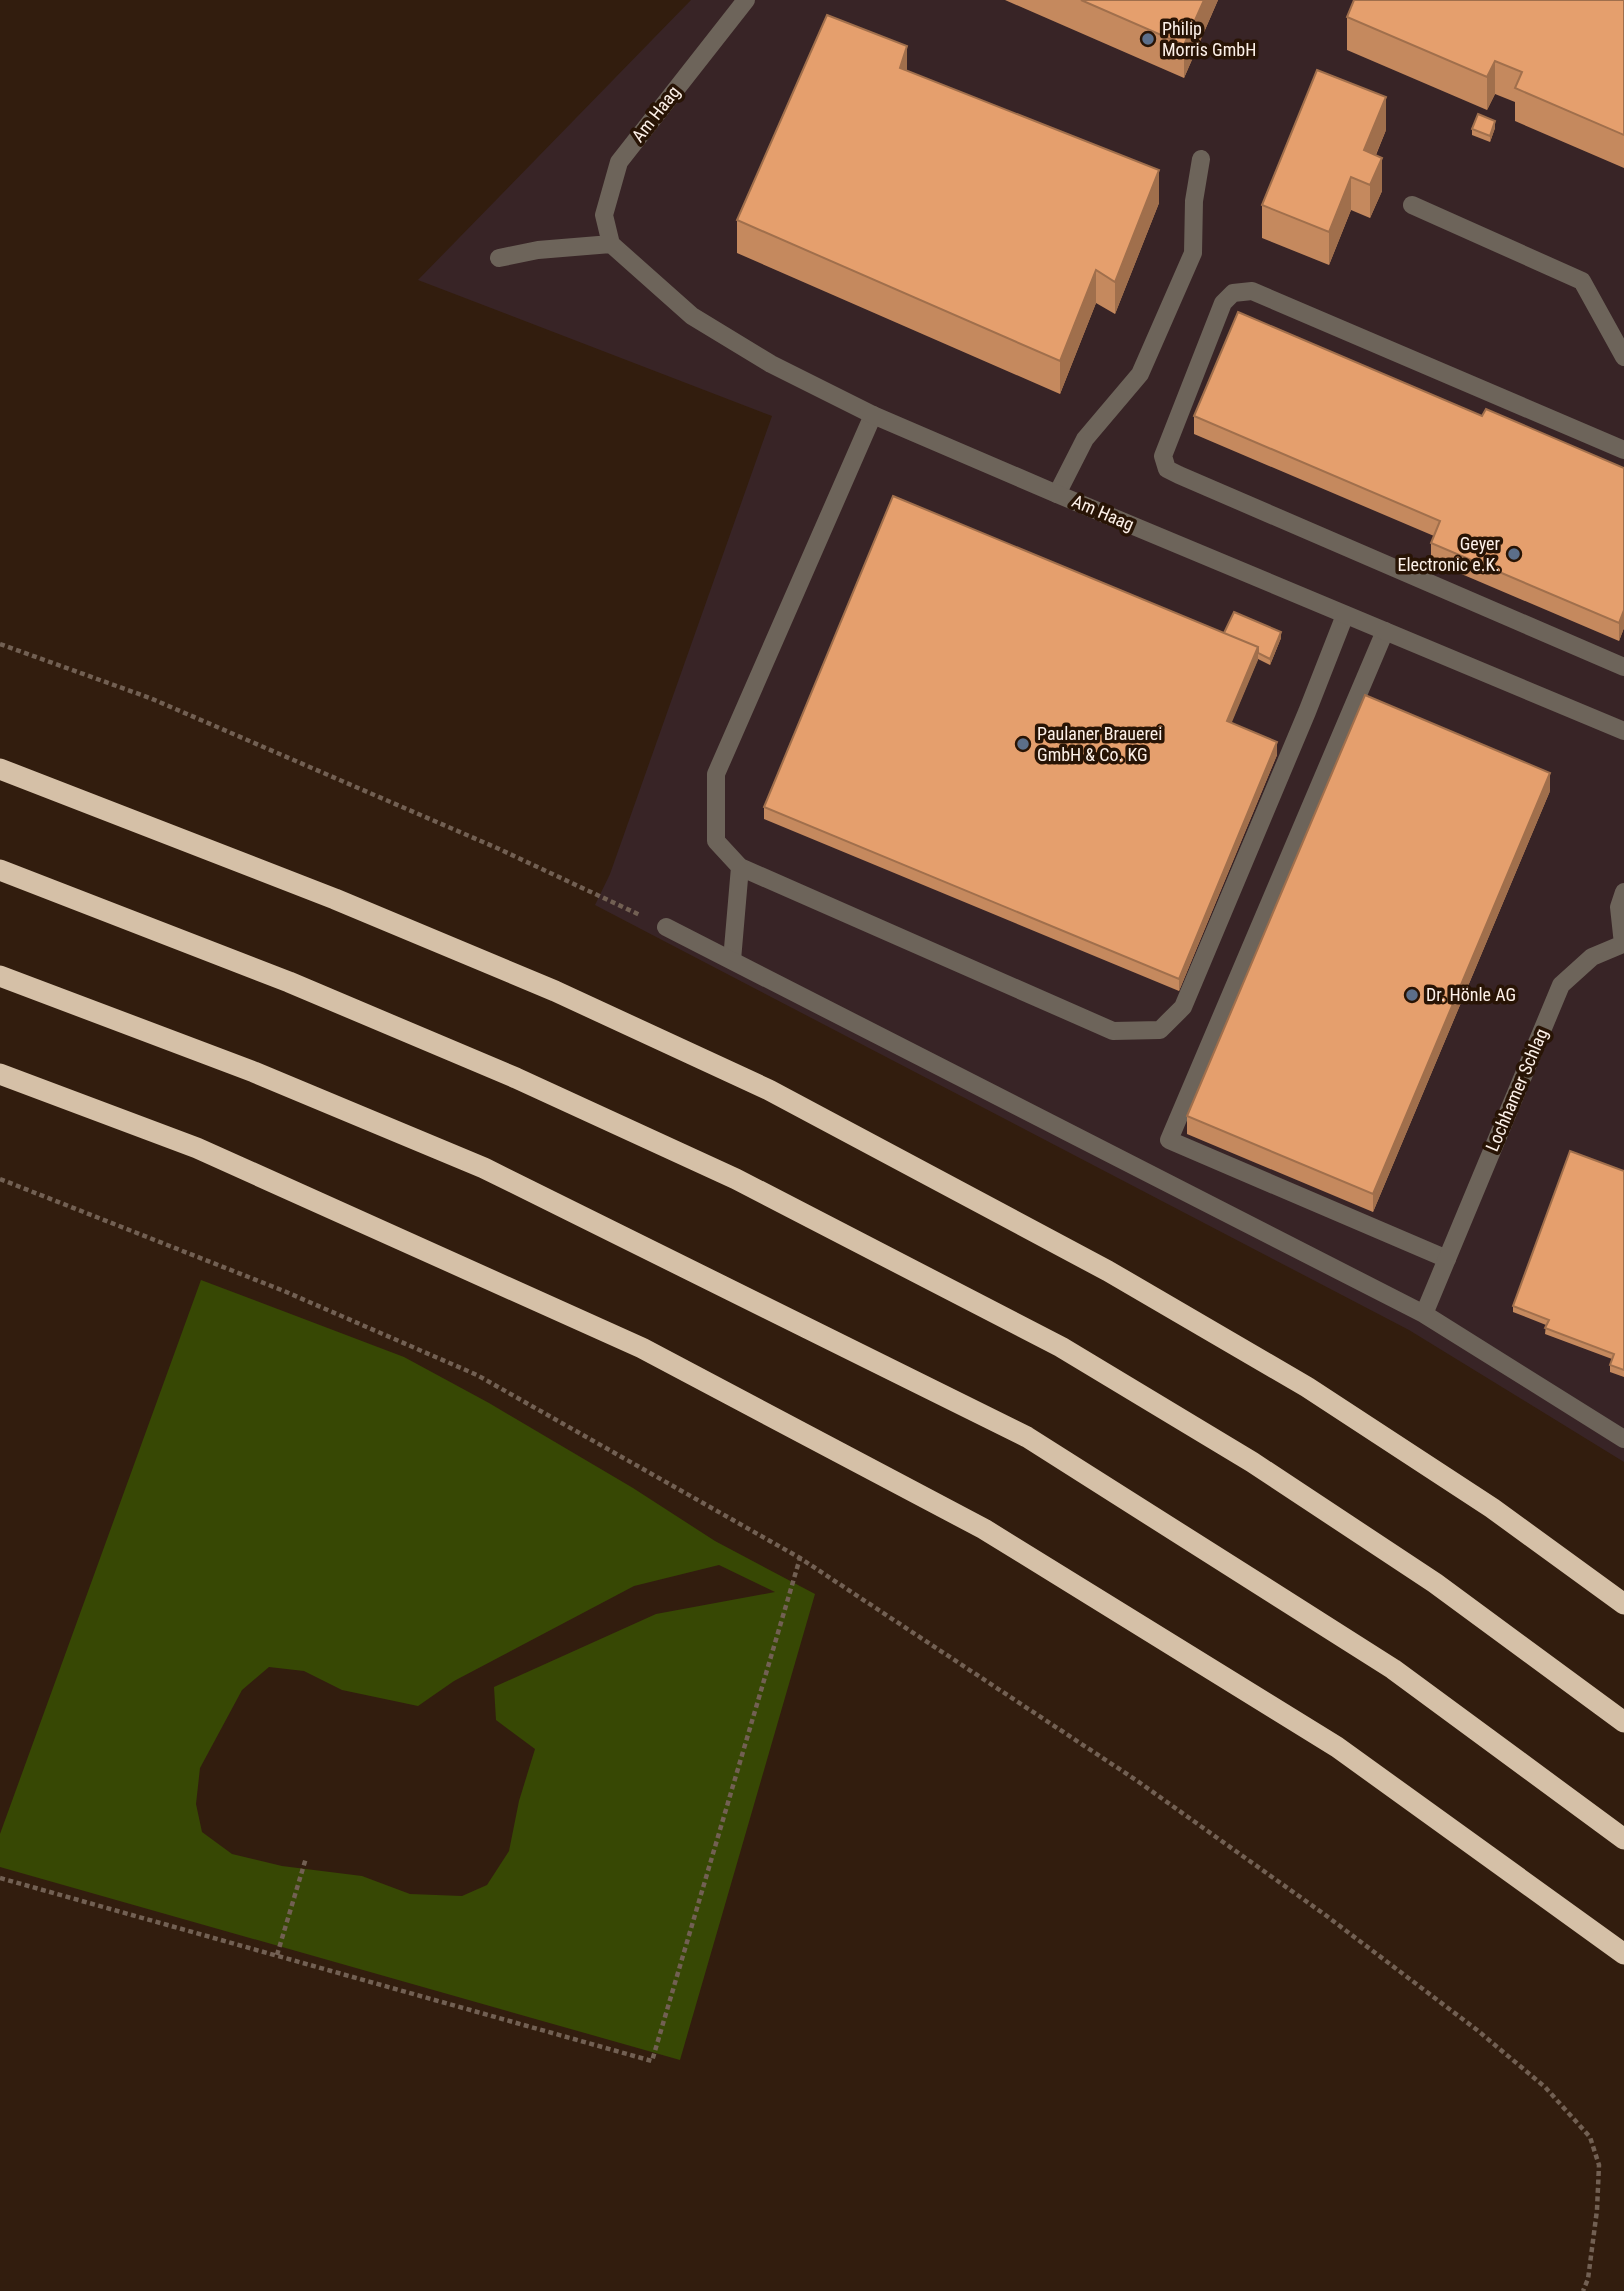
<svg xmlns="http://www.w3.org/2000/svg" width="1624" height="2291" font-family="'Roboto Condensed',sans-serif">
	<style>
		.commercial { fill: #382426 }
		.green { fill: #374804; fill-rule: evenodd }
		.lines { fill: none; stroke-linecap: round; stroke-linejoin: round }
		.path { stroke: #726053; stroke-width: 4.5; stroke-dasharray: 5 3.5; stroke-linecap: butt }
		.lane { stroke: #6d645a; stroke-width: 18 }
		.street { stroke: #6d645a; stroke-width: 18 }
		.highway { stroke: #d5c0a7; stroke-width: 21 }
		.wall { fill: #c5895e }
		.shaded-wall { fill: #a06f4c }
		.building { fill: #e59f6d; stroke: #a06f4c; stroke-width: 2 }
		.service-dot { fill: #5c6f8a; stroke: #281405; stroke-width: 2.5 }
		.labels { text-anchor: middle; stroke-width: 7; stroke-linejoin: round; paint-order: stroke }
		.poi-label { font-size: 18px; fill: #fdf1e9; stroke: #281405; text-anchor: start }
		.street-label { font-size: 18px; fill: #fdf1e9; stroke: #281405 }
	</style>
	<rect width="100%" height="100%" fill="#321d0e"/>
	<!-- commercial -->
	<path class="commercial" d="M691,0h933v1462l-215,-132 -814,-425 15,-31 162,-458 -354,-136z"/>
	<!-- green -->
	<path class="green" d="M201,1280l203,77 85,46 144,85 82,53 100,53 -135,466 -680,-193v-33zM719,1565l56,27 -119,22 -162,73 2,33 39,29 -16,52 -10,50 -22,34 -25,11 -52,-2 -48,-18 -80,-10 -50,-12 -30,-22 -6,-28 4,-36 42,-78 27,-23 35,4 38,19 76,16 36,-25 180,-95z"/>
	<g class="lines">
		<!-- path -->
		<path class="path" d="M0,644l150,54 347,150 143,67
			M0,1179l284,112 193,84 323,183 336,222 188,134 153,116 68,57 45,50 9,28 -2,45 -9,69 -5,12
			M0,1878l652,183 148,-503
			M277,1955l29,-97"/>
		<!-- lane -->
		<path class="lane" d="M1412,205l170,76 42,76
			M873,415l-157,359v67l24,26 373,164 47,-1 23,-23 124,-295 38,-97
			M1624,450l-372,-159 -19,2 -10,10 -60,153 4,13 12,6 445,192
			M1057,494l28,-55 55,-65 53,-121 1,-52 7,-42
			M1385,631l-216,509 278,119
			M732,960l8,-93"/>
		<!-- street -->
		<path class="street" d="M746,0l-127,162 -15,53 7,29 81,72 79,48 102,51 184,79 567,237
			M499,258l39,-8 73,-6
			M666,927l758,387 200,125
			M1623,944l-4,-37 5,-15
			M1424,1314l137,-329 31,-28 31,-13"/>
		<!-- highway -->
		<path class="highway" d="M0,769l335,130 220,92 214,99 339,181 199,116 185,121 132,96
			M0,870l289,112 227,96 220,101 325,168 191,115 183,121 189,139
			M0,976l254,96 230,96 543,269 366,232 231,170
			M0,1074l197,74 445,200 342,181 353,218 287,207"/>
	</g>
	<!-- wall -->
	<path class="wall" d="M1005,0h213l-34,78z
		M1624,0v168l-109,-47v-19l-20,-8 -8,16 -140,-60v-33z
		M907,71l252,132 -44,111 -19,-11 -36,91 -323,-141v-33z
		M1495,128l-5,14 -18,-7v-6z
		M1386,130l-10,25 6,36 -12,27 -19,-8 -22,55 -67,-27v-33z
		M1194,416h288l142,52v160l-5,13 -188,-80v-18l3,-7 -240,-102z
		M1224,633l57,5 -11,27 -12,-6 -27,64 46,32 -98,236 -415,-172v-12z
		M1550,791l-177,421 -186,-78v-18z
		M1624,1171v206l-14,-5v-7l2,-6 -67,-25 1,-9 -33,-13v-6z"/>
	<!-- shaded-wall -->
	<path class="shaded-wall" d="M1204,0h14l-34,78v-33z
		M907,46v33l-7,-11z
		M1495,61v33l-8,16v-33z
		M1386,97v33l-22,53v-33z
		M1495,121v7l-5,14v-6z
		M1382,158v33l-12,27v-33z
		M1159,170v33l-44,111v-32z
		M1351,177v33l-22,55v-33z
		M1096,270v33l-36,91v-33z
		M1624,610v18l-5,13v-18z
		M1281,632v6l-11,27v-6z
		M1258,647v13l-31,74v-13z
		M1277,742v13l-98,236v-12z
		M1550,773v18l-177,421v-18z"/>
	<!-- building -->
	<path class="building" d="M1081,0h123l-20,45z
		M1354,0h270v135l-109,-47 7,-16 -27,-11 -8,16 -140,-60z
		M827,15l80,31 -7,22 259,102 -44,112 -19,-12 -36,91 -323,-141z
		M1317,70l69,27 -22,53 18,8 -12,27 -19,-8 -22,55 -67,-27z
		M1478,114l17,7 -5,15 -18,-7z
		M1238,312l244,104 4,-7 138,59v142l-5,13 -188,-80 9,-22 -246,-105z
		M893,496l365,151 -31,74 50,21 -98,237 -415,-172z
		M1234,612l47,20 -11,27 -12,-6v-6l-34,-14z
		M1365,695l185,78 -177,421 -186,-78z
		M1570,1151l54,20v199l-14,-5 4,-11 -69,-26 4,-8 -36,-14z"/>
	<!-- markers -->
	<g class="service-dot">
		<circle cx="1148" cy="39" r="7"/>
		<circle cx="1514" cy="554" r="7"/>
		<circle cx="1023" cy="744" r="7"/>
		<circle cx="1412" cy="995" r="7"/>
	</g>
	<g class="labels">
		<!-- poi labels -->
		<g class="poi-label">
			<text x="1162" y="35">Philip<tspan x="1162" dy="21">Morris GmbH</tspan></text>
			<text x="1500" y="550" text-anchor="end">Geyer<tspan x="1500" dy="21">Electronic e.K.</tspan></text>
			<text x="1037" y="740">Paulaner Brauerei<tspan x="1037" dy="21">GmbH &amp; Co. KG</tspan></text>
			<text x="1426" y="1001">Dr. Hönle AG</text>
		</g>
		<!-- street labels -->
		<g class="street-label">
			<text transform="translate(656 114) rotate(-52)" y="6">Am Haag</text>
			<text transform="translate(1103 513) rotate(23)" y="6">Am Haag</text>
			<text transform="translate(1517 1090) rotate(-67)" y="6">Lochhamer Schlag</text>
		</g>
	</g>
</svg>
